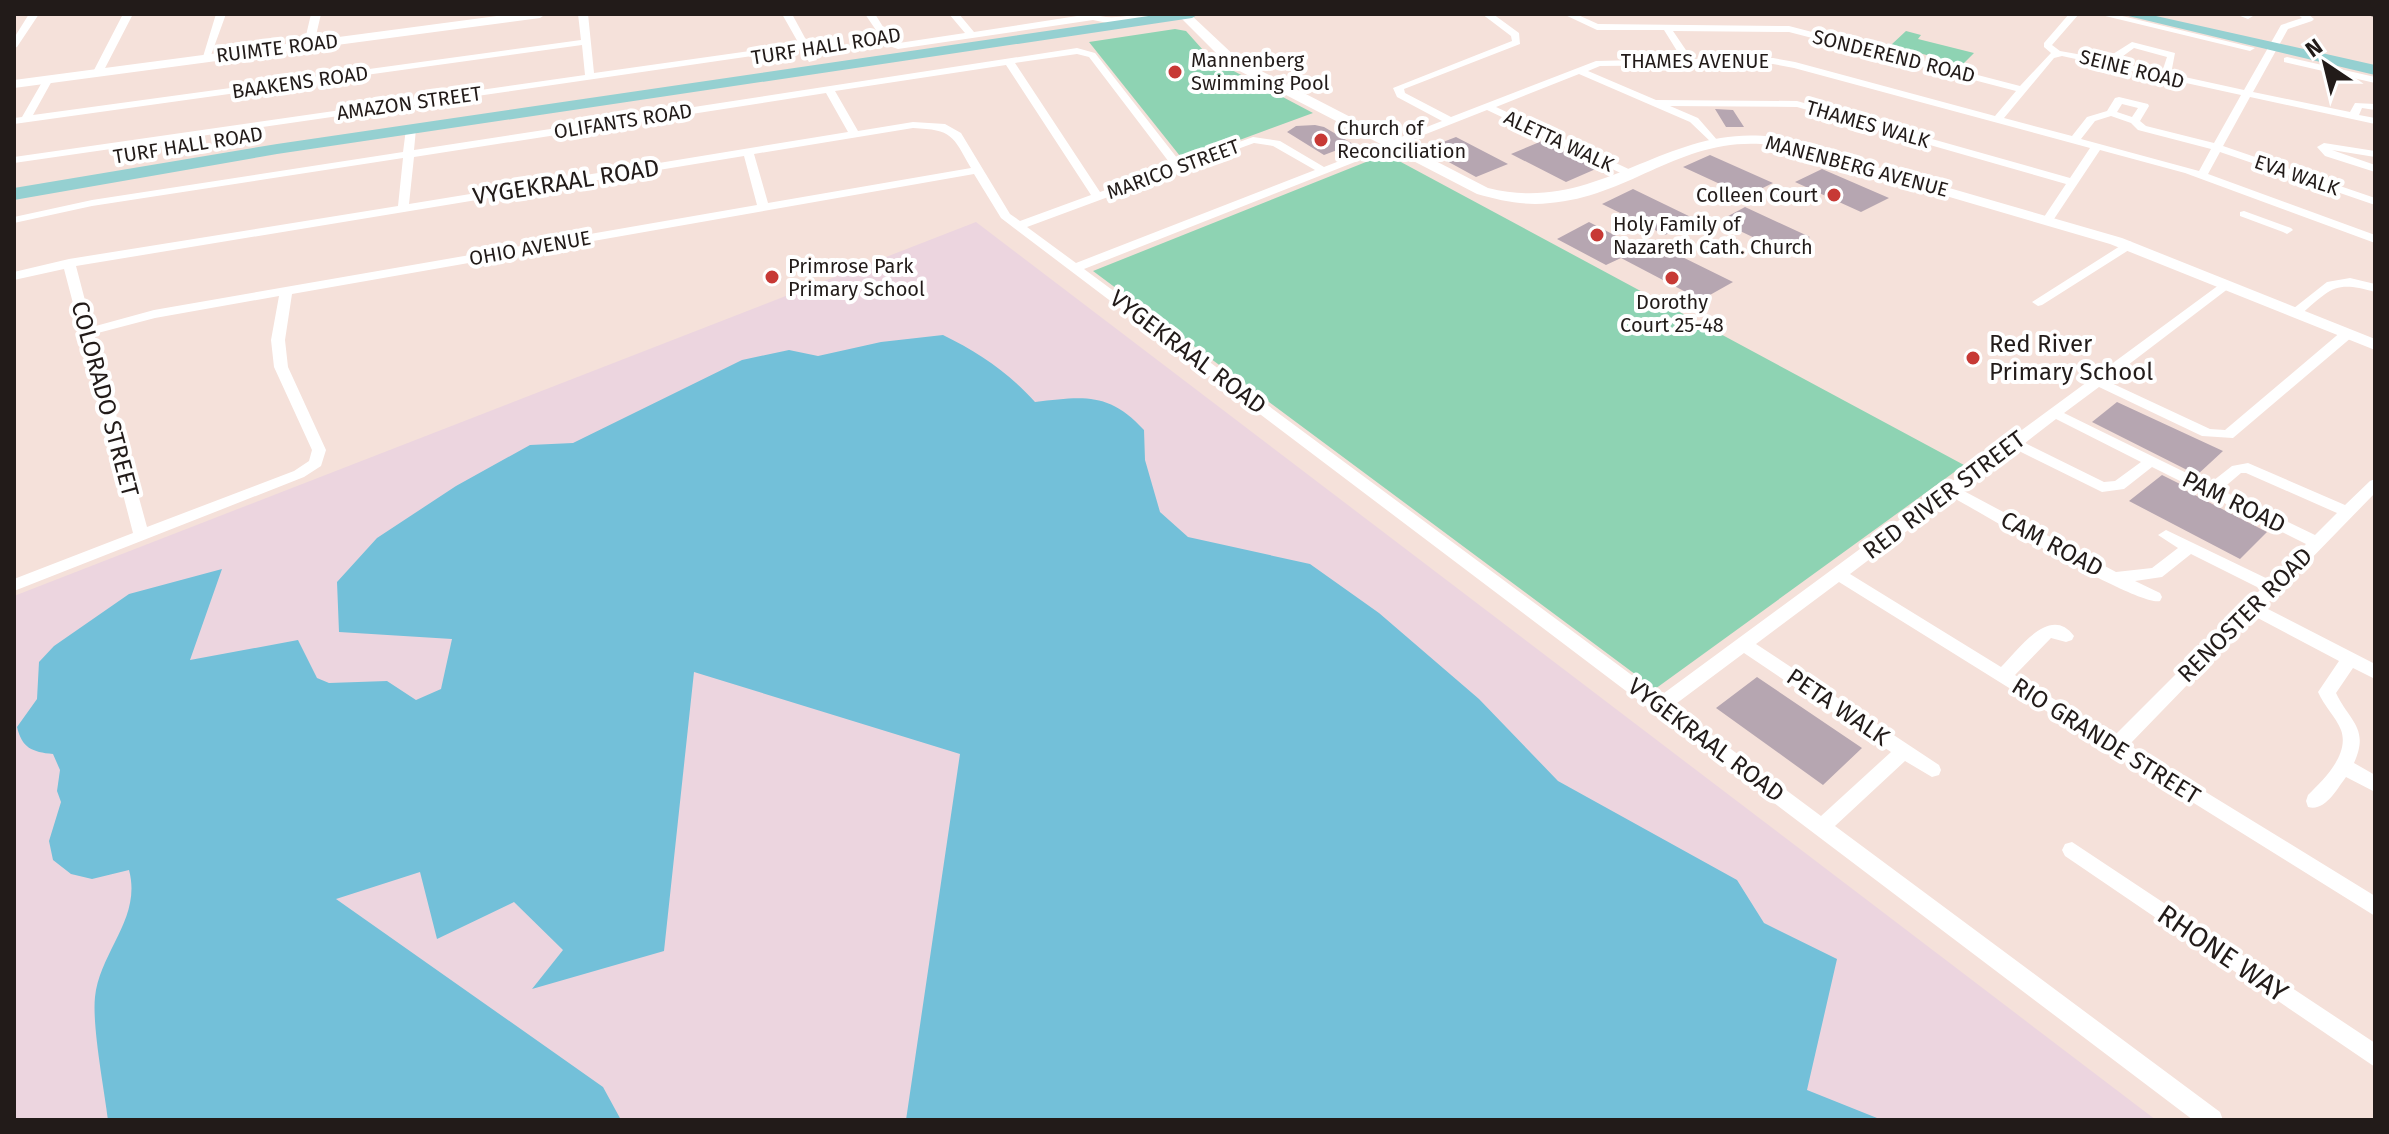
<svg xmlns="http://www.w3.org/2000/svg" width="2389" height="1134" font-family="'Fira Sans',sans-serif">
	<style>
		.industrial { fill: #ecd5df }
		.green { fill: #8ed3b3 }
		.water { fill: #73c0d9 }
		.building { fill: #b6a6b1 }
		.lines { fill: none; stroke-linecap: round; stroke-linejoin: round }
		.minor { fill: #fff; fill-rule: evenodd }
		.tertiary { fill: #fff; fill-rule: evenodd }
		.primary { fill: #95d0d1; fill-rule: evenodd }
		.rail { stroke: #958782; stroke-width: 3 }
		.poi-dot { fill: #c73935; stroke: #fff; stroke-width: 3 }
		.labels { text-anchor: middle; stroke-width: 8; stroke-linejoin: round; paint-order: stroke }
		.far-street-label { font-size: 20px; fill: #221b19; stroke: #fff }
		.far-poi-label { font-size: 20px; fill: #221b19; stroke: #fff; text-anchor: start }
		.street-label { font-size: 24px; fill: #221b19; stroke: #fff }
		.poi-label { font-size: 24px; fill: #221b19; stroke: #fff; text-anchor: start }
		.near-street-label { font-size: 28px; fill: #221b19; stroke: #fff }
	</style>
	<rect width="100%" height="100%" fill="#f5e1da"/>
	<!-- industrial -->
	<path class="industrial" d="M976,222l1180,898h-2142v-524z"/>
	<!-- green -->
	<path class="green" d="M1175,29l11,2 25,28 102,54 -122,45 -11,-2 -91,-114z
		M1906,31l15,4 -3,4 56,14 -12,12 -71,-20z
		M1386,154l578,311 -309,224 -562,-418z"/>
	<!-- water -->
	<path class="water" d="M943,335c35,17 66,38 92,67 47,-5 73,-11 109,28l1,30 15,52 28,25 122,27 69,49 100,86 79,82 179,99 27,43 73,36 -30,131 75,30h-976l54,-366 -266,-82 -30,279 -132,38 31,-39 -49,-48 -77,37 -17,-67 -84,27 267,188 18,33h-513c-4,-32 -16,-94 -13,-123 5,-46 47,-79 34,-127l-37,9 -21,-5 -18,-14 -4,-19 12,-39 -4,-11 3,-21 -7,-16c-21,-2 -31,-6 -36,-27l20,-28 2,-37 15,-16 75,-52 93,-25 -32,91 108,-20 19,38 12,5 58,-2 29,19 25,-11 11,-50 -113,-7 -2,-50 40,-44 79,-52 74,-41 43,-2 169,-83 47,-10 29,6 63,-14z"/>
	<!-- building -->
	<path class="building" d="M1715,109l18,1 11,17h-18z
		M1315,125l9,2 29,17 -29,11 -37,-23 9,-6z
		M1456,137l52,27 -32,13 -51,-28z
		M1542,141l56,27 -32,14 -55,-28z
		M1710,155l63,28 -27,13 -63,-29z
		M1822,169l67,29 -28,14 -66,-30z
		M1633,189l64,31 -32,15 -63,-31z
		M1745,207l65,30 -26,15 -65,-31z
		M1589,222l62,32 13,-6 69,34 -32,18 -80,-42 -15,7 -49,-26z
		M2117,402l106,49 -26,24 -105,-53z
		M2162,475l22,11 -3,2 86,44 -27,27 -111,-58z
		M1757,677l105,71 -39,37 -107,-77z"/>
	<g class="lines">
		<!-- minor -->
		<path class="minor" d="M29,14h10l-22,33 -3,1v-10z
			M123,14h10l-30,58 -8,2 -2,-2z
			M216,14h10l-16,44 -8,2z
			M311,14h10l-7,30 -5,3 -5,-3z
			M578,14h10l6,59 205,-29 -17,-30h10l25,46 -8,2 -8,-13 -787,114v-6l571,-82 -3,-30 -568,79v-6l8,-1 23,-40 8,2 -20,36 548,-75z
			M865,14h10l17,27 7,2 66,-10 -16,-19h10l15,18 116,-18h12l-2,2c19,4 37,-4 56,-1l-44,9 -19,-4 -195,29 -12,-4z
			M1482,14h11l26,19 1,11 -116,45 1,4 46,24 145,-56 86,-2 -18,-29h-67l-34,-16h13l22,10 191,2 231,60 31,-33 -7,-6v-4l25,-29h10l-27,31 8,6 45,8 27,-17 43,11 -4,21 73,16 37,-65 21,-7 -5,-4h11l6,5 -2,2 -24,8 -35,63 97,20 5,-9 20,1v6l-13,-2 -3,7 16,3v6l-125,-27 -27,49 152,52v7l-155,-53 -12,22 167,61v8l-190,-70 -85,-23 -48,72 -4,1 -6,-3 24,-36 -269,-77 -127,-1 28,12 20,23 -5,3 -23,-22 -111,-48 -83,33 139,65v4h-8l-140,-66 -403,159 576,427 563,-414 4,-1 6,4 -126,96 103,48 15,1 117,-99h10v6l-119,101 -31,-2 -103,-49 -35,26 145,71 23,-18 16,-3 97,42 25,-24 5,-2v14l-111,114 111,57v15l-22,-11 -17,25c13,28 34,35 18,70l21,12v17l-29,-15c-9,12 -21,35 -38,30l-2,-6 2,-6c15,-15 42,-40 33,-65 -5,-13 -17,-24 -23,-38l21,-31 -85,-45 -125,129 246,151v20l-536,-334 -83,62 183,121 2,5 -2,5 -7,2 -27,-16 -70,65 385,286 3,8h-30l-1179,-892 -13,-10 -27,-44 -682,120 -7,46 3,27 38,83 -5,16 -17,11 -290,114v-12l119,-46 -51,-197 -4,-3 2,-3 -16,-61 -50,11v-8l55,-13 329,-53 5,-48 -311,48 -78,17v-6l78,-17 311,-48 3,-23 5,-3 5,3 -2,21 663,-102 18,5 86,110 72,-26 27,4 44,26 118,-46 -45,-24 -4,-9 119,-47 -1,-5zM1673,31l116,1 227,59 -21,25 -200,-54 -22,-4 -81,1zM2134,48l33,9 -5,15 -47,-10zM1077,54l12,3 83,109 -72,26 -85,-129zM2062,56l179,39 -27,48 -68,-17 -6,-5 9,-15 -1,-2 -29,-7 -4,1 -8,13 -20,6 -15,19 -68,-18 50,-60zM1773,64l21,4 296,80 -20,30 -273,-77 -141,-1 -68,-29 12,-5zM1006,65l85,130 -71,26 -10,-7 -49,-81 -16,-9 -32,-2 -55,9 -23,-40zM826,93l22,39 -439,72 5,-47zM2122,104l16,4 -6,9 -15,-5zM2111,116l20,7 7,7 73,19 -12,22 -118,-32 14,-18zM913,128c40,2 39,7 58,40l-203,35 -14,-49zM1254,143l19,3 42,24 -239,93 -49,-36zM744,156l13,49 -603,105 -62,17 -16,-61zM279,296l-8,44 3,27 38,83 -3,11 -15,10 -147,56 -53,-193 61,-16zM2056,419l85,43 -26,19 -11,1 -79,-39zM2015,449l87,43 22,-3 28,-22 154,77 -36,36 -104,-50 -8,5 20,13 -26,20 -36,4 -154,-82zM2241,473h5l91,40 -22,22 -94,-45zM1952,497c29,16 187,110 208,104l2,-4 -2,-4 -25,-12 27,-4 29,-23 70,35 -147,147 -99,-61 36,-37 15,4 6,-2 2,-4c-24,-32 -55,13 -73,31l-151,-93zM1744,653l147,99 -70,64 -148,-110z
			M2097,14h17l141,34 -5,3z
			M2235,14h16l2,2 -5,3z
			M2287,57l88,20v6l-91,-21v-4z
			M2324,143l51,8v6l-43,-7 43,15v7l-50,-16 -8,-9z
			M2244,211l47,17 2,2 -6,4 -4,-2 -43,-16v-4z
			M2128,241l4,1v6l-90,57 -4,1 -6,-4z
			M2350,278l25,6v8c-41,-12 -44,-3 -75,23l-5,1 -6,-4 38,-30z
			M2072,842l303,201v24l-310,-211 -3,-6 3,-6z"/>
		<!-- tertiary -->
		<path class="tertiary" d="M512,14h34l-6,4 -526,70v-8z
			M1177,14h13l48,45 250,129c111,28 176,-65 285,-51l349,101 253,101v11l-265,-106 -338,-99c-89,-11 -139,51 -222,58 -25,3 -48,-2 -73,-9l-249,-129z"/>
		<!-- primary -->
		<path class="primary" d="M1162,14h37l-7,4 -915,136 -263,46v-12l263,-44z
			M2120,14h27l228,51v10z"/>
		<!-- rail -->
		<path class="rail" d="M2370,14l5,2"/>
	</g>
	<!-- markers -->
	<g class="poi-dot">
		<circle cx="1175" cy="72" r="8"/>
		<circle cx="1321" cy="140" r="8"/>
		<circle cx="1834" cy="195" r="8"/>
		<circle cx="1597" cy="235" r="8"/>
		<circle cx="772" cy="277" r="8"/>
		<circle cx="1672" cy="278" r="8"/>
		<circle cx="1973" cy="358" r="8"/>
	</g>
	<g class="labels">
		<!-- far-street labels -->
		<g class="far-street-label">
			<text transform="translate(826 46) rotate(-9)" y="7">TURF HALL ROAD</text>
			<text transform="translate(277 48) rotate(-7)" y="7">RUIMTE ROAD</text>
			<text transform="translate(1894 56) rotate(14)" y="7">SONDEREND ROAD</text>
			<text x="1695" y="68">THAMES AVENUE</text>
			<text transform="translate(2132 69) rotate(14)" y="7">SEINE ROAD</text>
			<text transform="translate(300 82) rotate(-8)" y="7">BAAKENS ROAD</text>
			<text transform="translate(409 103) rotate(-8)" y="7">AMAZON STREET</text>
			<text transform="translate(623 121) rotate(-9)" y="7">OLIFANTS ROAD</text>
			<text transform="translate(1868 124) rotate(16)" y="7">THAMES WALK</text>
			<text transform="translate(1559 141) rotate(25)" y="7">ALETTA WALK</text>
			<text transform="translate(188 145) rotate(-9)" y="7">TURF HALL ROAD</text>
			<text transform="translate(1857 166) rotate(15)" y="7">MANENBERG AVENUE</text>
			<text transform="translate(1173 169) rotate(-20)" y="7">MARICO STREET</text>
			<text transform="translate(2297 175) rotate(19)" y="7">EVA WALK</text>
			<text transform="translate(530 248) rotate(-10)" y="7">OHIO AVENUE</text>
		</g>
		<!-- far-poi labels -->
		<g class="far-poi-label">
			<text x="1191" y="67">Mannenberg<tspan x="1191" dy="23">Swimming Pool</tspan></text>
			<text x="1337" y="135">Church of<tspan x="1337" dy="23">Reconciliation</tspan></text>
			<text x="1818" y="202" text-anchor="end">Colleen Court</text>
			<text x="1613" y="231">Holy Family of<tspan x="1613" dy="23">Nazareth Cath. Church</tspan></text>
			<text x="788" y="273">Primrose Park<tspan x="788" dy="23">Primary School</tspan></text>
			<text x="1672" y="309" text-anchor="middle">Dorothy<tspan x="1672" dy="23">Court 25-48</tspan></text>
		</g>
		<!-- street labels -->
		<g class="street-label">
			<text transform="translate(566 182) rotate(-9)" y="8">VYGEKRAAL ROAD</text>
			<text transform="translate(1188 352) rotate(37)" y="8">VYGEKRAAL ROAD</text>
			<text transform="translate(105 399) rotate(75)" y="8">COLORADO STREET</text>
			<text transform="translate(1944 495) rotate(-37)" y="8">RED RIVER STREET</text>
			<text transform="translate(2234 502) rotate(26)" y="8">PAM ROAD</text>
			<text transform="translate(2052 544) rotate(28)" y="8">CAM ROAD</text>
			<text transform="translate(2245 615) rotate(-45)" y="8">RENOSTER ROAD</text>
			<text transform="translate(1838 707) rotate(34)" y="8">PETA WALK</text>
			<text transform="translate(1706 740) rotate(37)" y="8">VYGEKRAAL ROAD</text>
			<text transform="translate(2106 741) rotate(32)" y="8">RIO GRANDE STREET</text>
		</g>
		<!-- poi labels -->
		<g class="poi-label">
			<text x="1989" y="352">Red River<tspan x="1989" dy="28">Primary School</tspan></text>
		</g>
		<!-- near-street labels -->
		<g class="near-street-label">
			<text transform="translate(2223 953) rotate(34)" y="10">RHONE WAY</text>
		</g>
	</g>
	<!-- border -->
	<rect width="2389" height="1134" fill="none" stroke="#221b19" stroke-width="32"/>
	<!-- north arrow -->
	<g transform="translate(2325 64) rotate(325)" stroke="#ffffff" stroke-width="6" paint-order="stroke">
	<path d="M0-6L14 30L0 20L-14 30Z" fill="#221b19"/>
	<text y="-12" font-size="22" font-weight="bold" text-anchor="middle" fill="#221b19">N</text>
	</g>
</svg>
